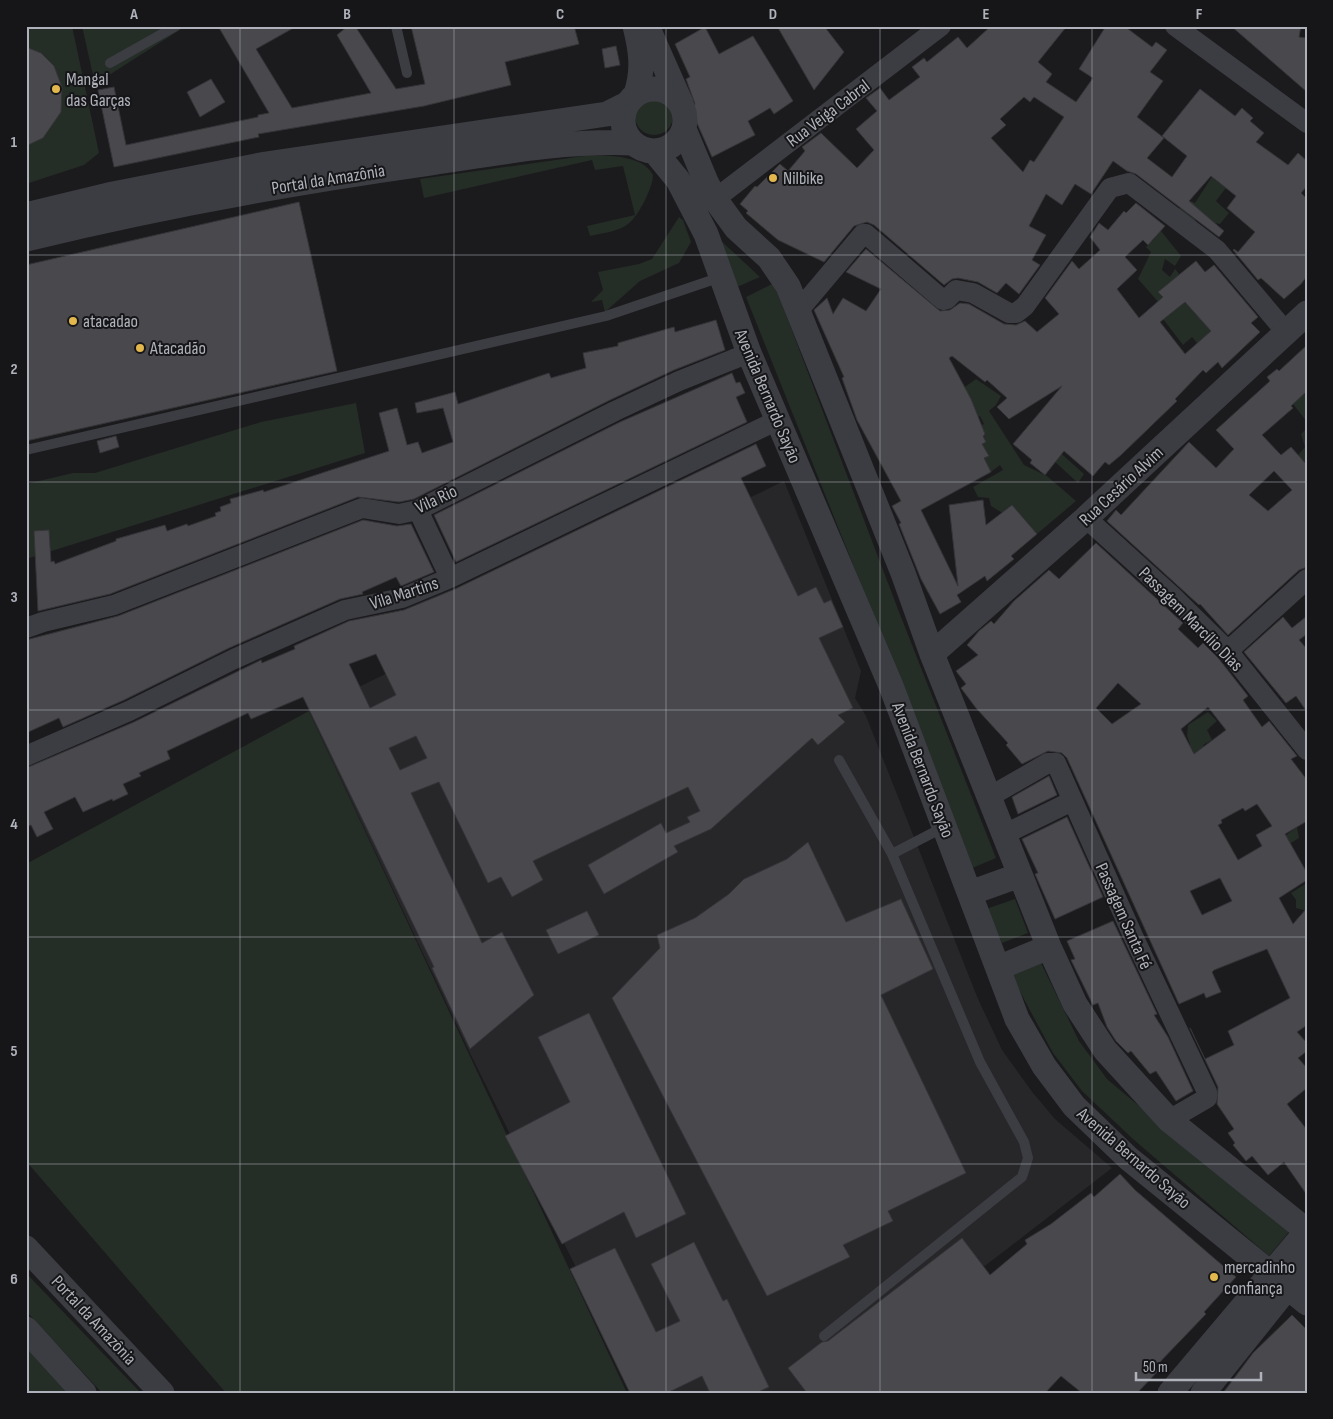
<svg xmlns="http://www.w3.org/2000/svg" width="1333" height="1419" font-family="'Sofia Sans Condensed',sans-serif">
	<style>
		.built { fill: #27272a }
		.green { fill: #252d27 }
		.building { fill: #48484d; stroke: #353539; fill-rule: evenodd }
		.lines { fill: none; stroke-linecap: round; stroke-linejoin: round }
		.service { stroke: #3c3d42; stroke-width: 10 }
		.minor { stroke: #3c3d42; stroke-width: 20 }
		.tertiary { stroke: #3c3d42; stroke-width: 25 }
		.grid { fill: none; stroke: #afb2bb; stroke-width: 1; stroke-opacity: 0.55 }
		.poi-dot { fill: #e2b84e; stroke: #161618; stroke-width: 2 }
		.labels { text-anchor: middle; stroke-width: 4; stroke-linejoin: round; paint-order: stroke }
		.poi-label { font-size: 18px; fill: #afb2bb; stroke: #161618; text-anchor: start }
		.street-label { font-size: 18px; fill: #afb2bb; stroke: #161618 }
		.neatline { fill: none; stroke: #afb2bb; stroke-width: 2 }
		.grid-label { font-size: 16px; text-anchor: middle; font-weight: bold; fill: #afb2bb }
	</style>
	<rect width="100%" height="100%" fill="#1b1b1d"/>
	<!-- built -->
	<path class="built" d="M784,481l77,190 -6,27 11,18 112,283 24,51 31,43 22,26 57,49 -174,134 -114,91h-186l-170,-344 -159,-338z"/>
	<!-- green -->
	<path class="green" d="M26,26h46l27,127 -15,12 -58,19z
		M82,26h104l-91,58z
		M635 116a19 19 0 1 1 38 0a19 19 0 1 1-38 0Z
		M591,155c19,1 52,0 62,20 0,13 -15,42 -25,49 -10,8 -26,9 -38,12l-3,-10 48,-11 -12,-49 -28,4 -3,-10 -168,38 -4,-19z
		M1215,172l7,2 -5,7 9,7 -10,13 13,12 -9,11 -6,-1 -11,-9 -12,10 -13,-14 10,-10 7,3z
		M679,217l4,3 8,22 -12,21 -39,18 -35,31 -3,-12 -11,2 12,-12 -5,-18 41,-8 13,-5z
		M1157,226l24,30 -6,10 -10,-7 -3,11 8,7 5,-8 11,13 20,42 17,19 -14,14 -17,-20 -9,8 -26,-34 4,-6 -23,-26 13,-27 -5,-5 9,-9 -3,-6z
		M717,237l43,40 -23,10z
		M774,283l125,329 97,246 -26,11 -94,-247 -130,-325z
		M976,379l25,17 -5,9 -7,6 35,54 23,11 29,25 -39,33 -46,-28 -2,-8 -11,-1 -5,-10 30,-17 -3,-5 -9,7 -7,-14 4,-2 -6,-12 4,-2 -6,-16 4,-2 -4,-8 -2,1 -9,-22 -10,-4z
		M1307,386v36l-14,-18z
		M356,403l9,50 -339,106v-75l47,-11h22l166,-51z
		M1307,428v37l-9,-10 7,-8 -4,-13z
		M1055,448l29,26 -6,9 -37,-34z
		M309,711l318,682h-401l-200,-232v-297z
		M1208,712l9,9 -10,9 5,10 -9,5 5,5 -13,10 -15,-9 10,-6 -3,-10 1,-10z
		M1297,827l2,11 -18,11 -20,5z
		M1307,883v28l-11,-3v-8l-5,-7z
		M1015,899l13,34 -26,10 -16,-34z
		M1041,963l38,78 28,38 182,153 -20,24 -136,-117 -51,-48 -29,-38 -42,-78z
		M26,1273l115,120h-39l-76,-82z
		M26,1340l49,53h-49z"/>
	<!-- building -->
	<path class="building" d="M218,26h79l-41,23 36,59 79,-15 -34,-58 11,-9h7l41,63 29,-5 -14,-58h163l5,18 -74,18 6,23 -87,21 -166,28 1,3 -145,30 -16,-77 16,-3 12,58 132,-28v-2l11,-2z
		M777,26h47l20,26 -30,38z
		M991,26h76l-29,36 14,12 -6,8 30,20 17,-24 -14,-9 27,-43h18l28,21 4,-5 11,8 -17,22 13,9 -26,36 27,21 -17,20 25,19 15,-21 -25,-20 38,-47 35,27 7,-8 11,10 -3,3 14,12 -8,9 32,23 10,-12 9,8v25l-6,7 6,6v77l-6,8 -17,15 -23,-21 -3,2 -25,-30 1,-1 4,3 17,-20 -28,-24 9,-12 -25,-20 -22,25 35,30 -5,6 -83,-63 -9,-3 -14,-10 -22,33 -16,-10 -13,21 -16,-11 -17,32 17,9 -14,25 8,5 -21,29 -13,-11 -9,10 -19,-11 -20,-4 -6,1 -8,6 -70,-60 -7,-3 -13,4 -30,36 -46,-22 -32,-27 2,-2 -8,-7 15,-18 2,1 23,-23 8,7 17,-20 -3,-4 19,-14 36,35 17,-18 -18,-21 21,-18 -11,-13 14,-10 9,12 31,-23 -8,-10 12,-9 3,4 31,-25 9,11zM1024,97l6,5 4,-5 30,20 -30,45 -4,-2 -7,12 -32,-34 15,-13 -6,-6z
		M1231,26h70l-2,11 8,1v54z
		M705,27l14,27 34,-18 40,65 -19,13 -4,-6 -22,13 7,14 -43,22 -15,-34 -8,-9 6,-10 -9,-25 4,-2 -15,-33z
		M616,46l4,19 -15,3 -3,-19z
		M26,47l15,6 13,13 8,21 -1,25 -18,26 -17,8z
		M211,79l14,23 -25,15 -13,-25z
		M299,202l38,169 -311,70v-176z
		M1136,203l29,23 -17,19 -5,-5 -18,17 12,13 -20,19 22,29 24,-21 -5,-5 38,-31 9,11 9,-7 44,52 -7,6 9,9 -38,36 -4,-6 -12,11 -3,-3 -28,29 2,2 -56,54 -12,10 -4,-3 -12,14 -29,-25 -19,24 -15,-12 2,-3 -19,-16 49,-58 -53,33 -12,-12 10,-9 -20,-18 -2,2 -33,-26 -3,2 22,41 14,35 -2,2 3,6 -4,2 7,12 -5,2 7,14 -70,38 37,76 -9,-81 34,-5 3,25 26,-20 25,29 -26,22 3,3 -11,9 -16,13 -2,-5 -28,19 4,7 -21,12 -19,-35 -22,-55 2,-1 -9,-17 9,-5 -44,-81 -15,-42 2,-1 -30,-67 13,-12 6,16 10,-16 23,13 15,-22 -35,-17 20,-23 74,62 10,-1 10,-7 9,1 35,20 12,1 9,-4 12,11 22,-18 -14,-16 27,-37 7,8 21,-19 -10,-13 9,-14 9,7 16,-19 2,2zM1185,302l26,29 -26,23 -25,-32z
		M716,320l9,30 -51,20 -64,30 -196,99 -15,3 -41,-5 -248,97 -72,17 -4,-80 15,-1 2,32 3,-1 1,3 61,-23v-2l49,-14 2,6 20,-7 1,2 28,-10 -1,-3 6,-2 -1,-4 11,-4 -1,-4 33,-9 1,2 125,-41 -10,-38 18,-5 10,37 11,-3 4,11 31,-11 -10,-34 -26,5 -2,-10 40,-11 3,12 91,-31 2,5 35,-10 -3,-15 35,-7v-3l56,-16 1,5z
		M1307,345v46l-16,15 2,2 -31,27 19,20 10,-8 16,18v102l-8,3 -71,65 -28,-31 -1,1 -92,-84 9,-11 5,5 68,-73 27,26 18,-19 -18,-19 54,-49 -3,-4 10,-8 2,2zM1274,471l18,19 -24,21 -19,-16z
		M732,373l4,10 4,-1 5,11 -9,4 11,25 -291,140 -22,-47 186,-93z
		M116,436l3,11 -19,6 -3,-12z
		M756,444l10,22 -25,12 57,118 18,-9 8,16 7,-3 12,27 -24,11 34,70 -15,7 7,7 -27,23 -6,-7 -101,91 -37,17 4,6 -74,42 -16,-29 73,-42 5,10 24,-11 -3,-5 13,-6 -12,-24 -155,74 10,19 -31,17 -11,-20 -13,6 -49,-101 -28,11 71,150 20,-11 32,63 -64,54 -38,-81 2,-1 -131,-270 -52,22 -3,-6 -81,38 3,8 -31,14 2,3 -18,8 5,10 -15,7 -1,-2 -29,13 -8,-15 -31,15 9,17 -16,8 -6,-12 -5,2v-59l108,-46 127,-62 1,3 33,-14 -1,-3 55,-25 55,-11 51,-21zM376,654l20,41 -26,13 -21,-44zM416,736l11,22 -27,12 -11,-22z
		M363,520l34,6 14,-2 23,48 -33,14 -5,-9 -34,15 1,2 -23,5 -111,49 -105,52 -61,27 -4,-9 -33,15v-93l92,-24z
		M1096,543l87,80 -5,6 20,19 5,-5 16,16 29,37 -5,4 19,27 7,-6 28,35 -6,3 16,21v41l-22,13 22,39v7l-28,18 14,26 14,-16v117l-10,7 10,11v8l-9,7 9,10v20l-20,16 20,26v65l-23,-33 -16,13 -16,-19 -6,5 -13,-16 2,-2 -7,-10 6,-4 -17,-25 1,-17 -28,-59 15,31 29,-14 -6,-14 62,-33 -23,-49 -53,21 -2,2 9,20 -15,6 -2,-5 -25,11 -112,-246 -5,-5 -14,-2 -26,13 -16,-19 2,-2 -32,-35 -15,-20 5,-4 -10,-13 22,-16 -11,-10 12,-14 12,-10 3,3 20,-23 35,-31 10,9zM1118,683l23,21 -29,20 -16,-16zM1208,707l18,23 -32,24 -13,-25zM1257,804l15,22 -16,9 6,11 -24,14 -20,-35 4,-2 -1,-3 22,-12 2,3zM1220,878l12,23 -30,14 -12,-24z
		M1307,616v18l-8,6 8,9v63l-11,-16 -10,7 -42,-51 39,-35 9,11z
		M1049,776l8,19 -39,19 -6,-17z
		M1067,817l36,80 -48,22 -20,-45 3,-1 -16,-34z
		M808,842l38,80 55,-23 32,70 -52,26 85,178 -78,38 5,10 -50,24 7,12 -83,39 -155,-298 48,-50 -3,-13 38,-17 34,-24 15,-15 43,-20z
		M587,911l12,24 -41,19 -12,-24z
		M1113,921l44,93 -3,1 14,22 25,54 -17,10 -20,-30 -6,3 -19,-23 -3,2 -12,-12 -9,-14 -9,-24 -5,2 -1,-2 -21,-43 4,-1 -8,-18z
		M589,1013l97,201 -50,24 -12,-26 -62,32 -57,-108 65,-34 -32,-65z
		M1120,1174l15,16 101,87 -32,35 2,2 -49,51 4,3 -24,25h-55l-21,-17 -16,17h-238l-19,-25 34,-26 6,-1 134,-103 28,37 37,-31 -2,-4 26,-16 40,-31 3,4z
		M694,1242l29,59 4,-2 42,88 -13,6h-46l-8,-17 -35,17h-37l-60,-124 45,-21 41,84 24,-11 -29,-57z
		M1292,1315l15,15v63h-84l30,-40z"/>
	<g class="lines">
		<!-- service -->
		<path class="service" d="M396,26l11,47
			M110,63l66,-37
			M26,450l580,-134 115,-39
			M892,854l52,-27
			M824,1336l198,-159 6,-19 -4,-16 -44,-80 -88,-208 -53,-94"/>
		<!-- minor -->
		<path class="minor" d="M1175,26l132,97
			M715,199l226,-173
			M799,310l64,-76h3l77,66 4,-1 9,-9 17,3 36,20h7l9,-7 85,-118 19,-5 88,67 69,82
			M418,510l32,68
			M1086,518l85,77 57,56 79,99
			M26,628l17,-6 71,-17 248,-97 37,6 19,-4 197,-99 64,-30 70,-28
			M1228,651l79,-72
			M26,756l103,-45 105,-52 111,-49 57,-12 48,-20 328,-158
			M989,797l59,-34h8l78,175 73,154v6l-38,22
			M1005,834l61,-30"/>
		<!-- tertiary -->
		<path class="tertiary" d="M635,26c6,24 9,44 1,68
			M647,26l34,77
			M623 120a31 31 0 1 1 62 0a31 31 0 1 1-62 0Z
			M684,129l23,55 8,15 21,29 33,30 19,28 115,287 29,81 117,293 26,57 30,46 64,70 138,111
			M655,152l23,28 28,54 43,119 142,333 126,333 27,47 30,40 54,52 179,145
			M26,215l87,-21 153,-30 341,-50 20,-10
			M26,239c131,-32 263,-56 397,-75 69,-10 140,-24 210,-21
			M932,654l154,-136 221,-205
			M970,893l50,-18
			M998,968l51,-21
			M26,1248l136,145
			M26,1329l58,64
			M1170,1393l137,-162
			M1203,1393l104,-130"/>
	</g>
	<!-- grid -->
	<path class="grid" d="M240,26v1367M454,26v1367M666,26v1367M880,26v1367M1092,26v1367M26,255h1281M26,482h1281M26,710h1281M26,937h1281M26,1164h1281"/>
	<!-- markers -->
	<g class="poi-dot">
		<circle cx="56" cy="89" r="5"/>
		<circle cx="773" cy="178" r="5"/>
		<circle cx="73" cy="321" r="5"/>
		<circle cx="140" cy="348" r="5"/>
		<circle cx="1214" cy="1277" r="5"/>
	</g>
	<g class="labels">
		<!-- poi labels -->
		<g class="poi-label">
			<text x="66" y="85">Mangal<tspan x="66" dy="21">das Garças</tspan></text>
			<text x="783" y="184">Nilbike</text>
			<text x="83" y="327">atacadao</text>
			<text x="150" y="354">Atacadão</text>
			<text x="1224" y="1273">mercadinho<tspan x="1224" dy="21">confiança</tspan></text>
		</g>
		<!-- street labels -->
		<g class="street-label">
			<text transform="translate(828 113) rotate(-37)" y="6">Rua Veiga Cabral</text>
			<text transform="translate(328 179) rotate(-9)" y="6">Portal da Amazônia</text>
			<text transform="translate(768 396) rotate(67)" y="6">Avenida Bernardo Sayão</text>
			<text transform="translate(1121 486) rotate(-43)" y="6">Rua Cesário Alvim</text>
			<text transform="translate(436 499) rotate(-25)" y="6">Vila Rio</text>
			<text transform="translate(404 593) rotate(-18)" y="6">Vila Martins</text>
			<text transform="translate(1191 619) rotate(45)" y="6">Passagem Marcílio Dias</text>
			<text transform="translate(923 770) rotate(69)" y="6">Avenida Bernardo Sayão</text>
			<text transform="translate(1124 916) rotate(66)" y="6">Passagem Santa Fé</text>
			<text transform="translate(1134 1158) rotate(41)" y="6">Avenida Bernardo Sayão</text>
			<text transform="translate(94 1320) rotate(47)" y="6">Portal da Amazônia</text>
		</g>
	</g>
	<!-- border -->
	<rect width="1333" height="1419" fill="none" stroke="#161618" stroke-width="55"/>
	<!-- scale -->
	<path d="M1136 1372v8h125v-8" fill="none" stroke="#afb2bb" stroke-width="2.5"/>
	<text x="1143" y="1372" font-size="15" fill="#afb2bb" stroke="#161618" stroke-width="4" paint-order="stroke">50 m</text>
	<rect x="28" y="28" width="1278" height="1364" class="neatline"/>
	<g class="grid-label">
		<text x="134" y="19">A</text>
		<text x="347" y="19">B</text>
		<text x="560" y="19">C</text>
		<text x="773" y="19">D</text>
		<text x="986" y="19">E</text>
		<text x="1199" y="19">F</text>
		<text x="14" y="147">1</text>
		<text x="14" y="374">2</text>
		<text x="14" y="602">3</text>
		<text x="14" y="829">4</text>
		<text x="14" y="1056">5</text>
		<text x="14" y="1284">6</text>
	</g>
</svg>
